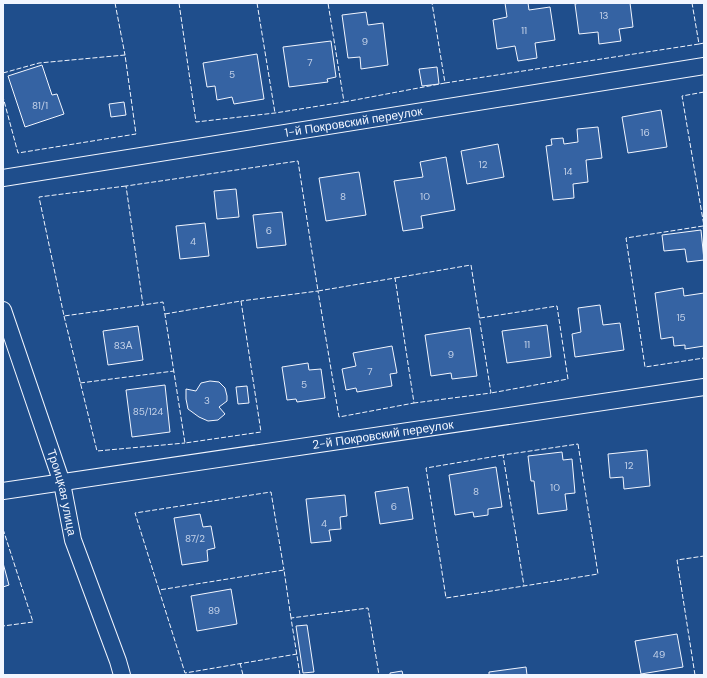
<svg xmlns="http://www.w3.org/2000/svg" width="707" height="678" font-family="'DM Sans',sans-serif">
	<style>
		.building { fill: #3563a3; stroke: #f2f6ff }
		.lines { fill: none; stroke-linecap: round; stroke-linejoin: round }
		.street-casing { stroke: #f2f6ff; stroke-width: 18 }
		.street { stroke: #1f4e8c; stroke-width: 16 }
		.fence { stroke: #f2f6ff; stroke-width: 1; stroke-dasharray: 5 2; stroke-linecap: butt }
		.labels { text-anchor: middle; stroke-width: 3; stroke-linejoin: round; paint-order: stroke }
		.number-label { font-size: 10px; fill: #c3d1e8 }
		.street-label { font-size: 12px; fill: #f2f6ff; stroke: #1f4e8c }
	</style>
	<rect width="100%" height="100%" fill="#1f4e8c"/>
	<!-- building -->
	<path class="building" d="M505,3h23l1,7 21,-3 5,33 -20,3 2,15 -19,3 -3,-15 -18,3 -4,-29 14,-3z
		M580,3h50l3,24 -14,2 2,12 -22,3 -1,-12 -19,2 -4,-30z
		M366,12l2,13 15,-2 5,42 -27,4 -1,-12 -12,1 -6,-43z
		M331,41l5,36 -9,2 1,3 -39,5 -6,-40z
		M257,54l7,45 -30,5 -2,-7 -15,3 -2,-14 -8,1 -4,-24z
		M42,65l10,30 5,-1 7,20 -39,13 -17,-51z
		M437,67l2,17 -17,2 -3,-17z
		M124,102l2,13 -15,2 -2,-13z
		M661,110l6,37 -39,6 -6,-36z
		M598,127l4,31 -16,2 2,22 -15,2 1,14 -21,2 -7,-54 6,-1 -1,-6 12,-1 1,6 14,-2 -1,-13z
		M498,144l6,33 -37,7 -6,-33z
		M446,157l9,53 -34,6 2,12 -20,3 -9,-50 29,-4 -3,-15z
		M359,172l7,43 -40,6 -7,-43z
		M236,189l3,28 -22,2 -3,-28z
		M282,212l4,33 -29,3 -4,-33z
		M205,223l4,33 -29,3 -4,-33z
		M701,230l3,30 -17,2 -2,-13 -21,2 -2,-16z
		M683,288l1,8 20,-3v53l-19,3v-4l-11,1 -1,-9 -12,2 -6,-46z
		M600,305l3,20 17,-2 4,27 -49,7 -3,-23 9,-2 -3,-24z
		M547,325l4,32 -44,6 -5,-32z
		M138,326l5,34 -35,5 -5,-34z
		M470,328l7,48 -25,3 -1,-6 -20,3 -6,-41z
		M392,346l5,27 -7,1 2,12 -35,6 -1,-4 -10,2 -4,-21 14,-3 -3,-13z
		M308,363l1,7 12,-1 4,29 -28,4 -1,-3 -9,1 -5,-33z
		M210,381l9,1 6,6 2,8v5l-8,6 6,7 -7,6 -10,1 -9,-4 -11,-8 -2,-10v-10l10,2 5,-8z
		M165,385l5,47 -38,5 -6,-47z
		M247,386l2,17 -11,1 -2,-17z
		M647,450l3,36 -26,3 -1,-12 -13,1 -2,-24z
		M562,452l1,8 9,-1 3,34 -10,1 2,16 -29,4 -4,-33h-3l-3,-25z
		M496,467l6,40 -14,2v6l-14,2 -1,-5 -18,3 -6,-40z
		M408,487l5,32 -33,5 -5,-32z
		M345,495l2,21 -7,1 1,12 -12,1 2,11 -20,2 -5,-44z
		M200,514l3,13 8,-1 4,22 -8,2 1,11 -26,4 -8,-47z
		M3,563l6,22 -6,2z
		M231,589l6,35 -40,7 -6,-35z
		M307,625l7,47 -11,1 -7,-47z
		M677,634l6,33 -42,7 -6,-33z
		M526,667l1,8h-38v-3z
		M402,671l1,4h-13v-2z"/>
	<g class="lines">
		<!-- street casing -->
		<g class="street-casing">
			<g id="street">
				<path id="s1" d="M3,178l701,-112"/>
				<path id="s2" d="M3,310l59,173 11,57 45,121 4,14"/>
				<path id="s3" d="M3,491l701,-104"/>
			</g>
		</g>
		<!-- street -->
		<use href="#street" class="street"/>
		<!-- fence -->
		<path class="fence" d="M115,3l10,52
			M179,3l17,119 79,-9 69,-11 -16,-99
			M257,3l18,110
			M699,44l5,-1
			M3,73l36,-10 86,-8 11,79 -118,19 -15,-56
			M445,83l254,-39 -7,-41
			M704,92l-22,4 22,130
			M344,102l101,-19 -13,-80
			M126,186l-87,11 25,119 79,-11
			M704,233l-1,-7 -77,12 19,129 59,-9
			M395,278l76,-13 20,128 -77,10
			M165,314l76,-13 20,131 -76,11 -22,-141 -20,3 -17,-119 172,-25 20,130 77,-13 19,125 -75,14 -21,-126 -77,10
			M64,316l33,135 88,-8
			M480,318l77,-12 11,73 -77,14
			M80,383l94,-12
			M578,444l20,130 -74,12 -21,-131z
			M503,455l-77,13 20,130 78,-12
			M3,529l30,93 -30,4
			M159,590l-24,-77 136,-21 13,78
			M291,618l-7,-48 -125,20 26,83 112,-19
			M240,663l3,12
			M300,675l-9,-57 77,-10 11,67
			M695,675l-18,-115 27,-4"/>
	</g>
	<g class="labels">
		<!-- number labels -->
		<g class="number-label">
			<text x="604" y="19">13</text>
			<text x="524" y="34">11</text>
			<text x="365" y="45">9</text>
			<text x="310" y="66">7</text>
			<text x="232" y="78">5</text>
			<text x="40" y="109">81/1</text>
			<text x="645" y="136">16</text>
			<text x="483" y="168">12</text>
			<text x="568" y="175">14</text>
			<text x="343" y="200">8</text>
			<text x="425" y="200">10</text>
			<text x="269" y="234">6</text>
			<text x="193" y="245">4</text>
			<text x="681" y="321">15</text>
			<text x="527" y="348">11</text>
			<text x="123" y="349">83А</text>
			<text x="451" y="358">9</text>
			<text x="370" y="375">7</text>
			<text x="304" y="388">5</text>
			<text x="207" y="404">3</text>
			<text x="148" y="415">85/124</text>
			<text x="629" y="469">12</text>
			<text x="555" y="491">10</text>
			<text x="476" y="495">8</text>
			<text x="394" y="510">6</text>
			<text x="324" y="527">4</text>
			<text x="195" y="542">87/2</text>
			<text x="214" y="614">89</text>
			<text x="659" y="658">49</text>
		</g>
		<!-- street labels -->
		<g class="street-label">
			<text dy="4" stroke="none"><textPath href="#s1" startOffset="355">1-й Покровский переулок</textPath></text>
			<text dy="4" stroke="none"><textPath href="#s3" startOffset="384">2-й Покровский переулок</textPath></text>
			<text dy="4" stroke="none"><textPath href="#s2" startOffset="192">Троицкая улица</textPath></text>
		</g>
	</g>
	<!-- border -->
	<rect width="707" height="678" fill="none" stroke="#f2f6ff" stroke-width="8"/>
</svg>
